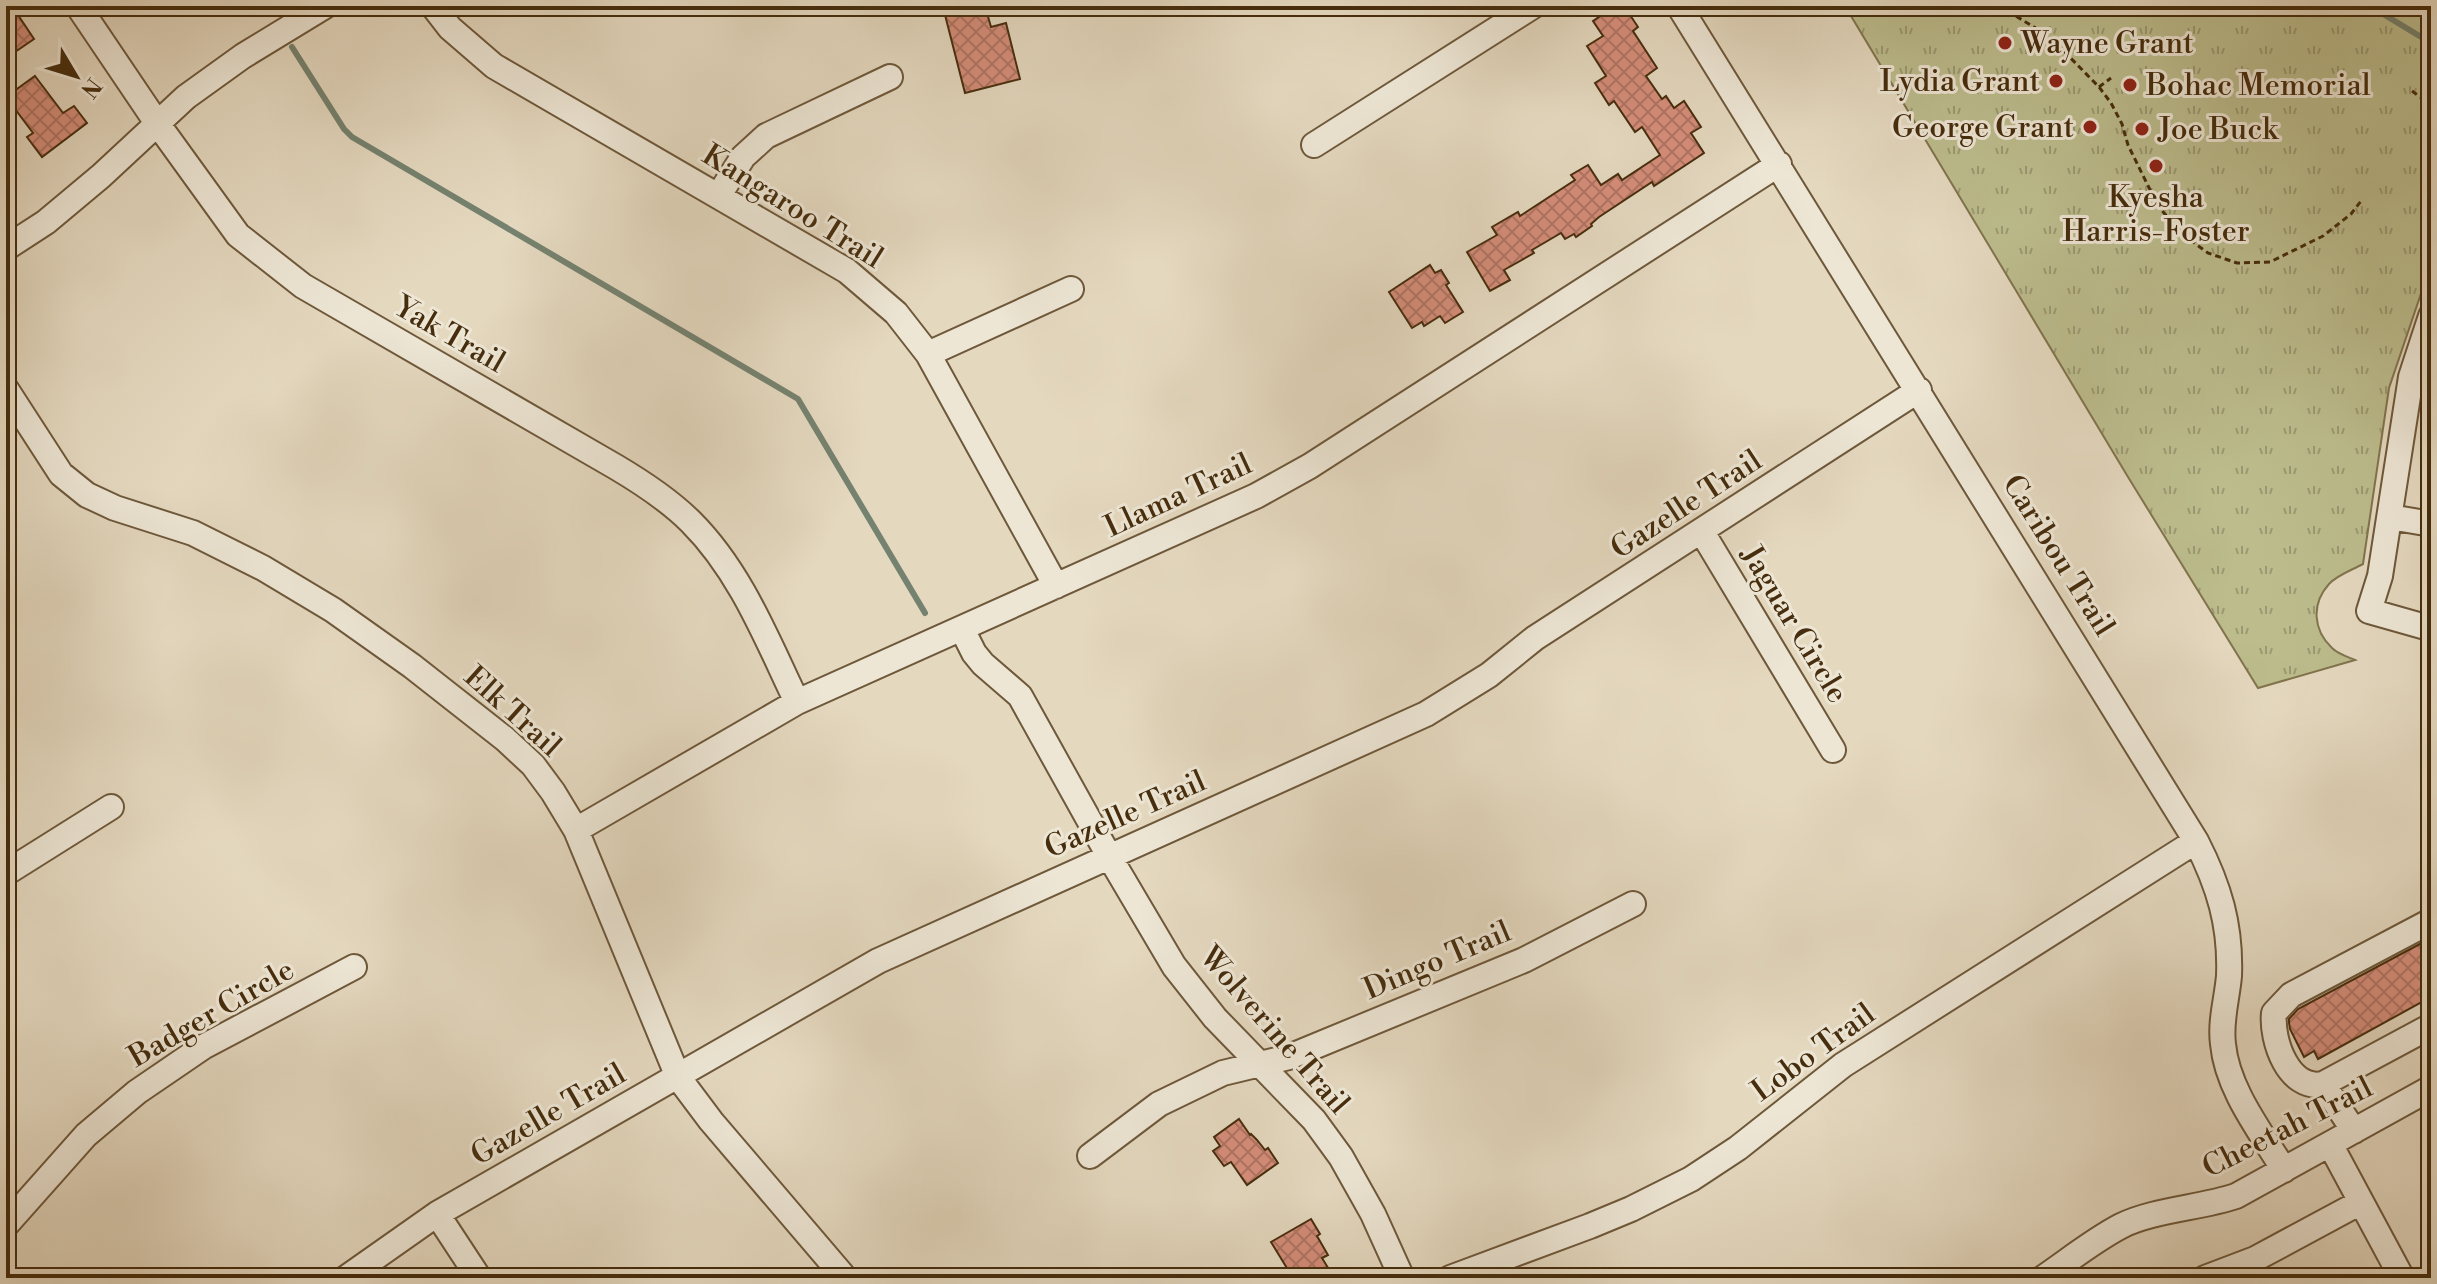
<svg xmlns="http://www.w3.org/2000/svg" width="2437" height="1284" font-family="'Libre Bodoni',serif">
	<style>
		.park { fill: url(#park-tufts); stroke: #81744d; stroke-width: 2 }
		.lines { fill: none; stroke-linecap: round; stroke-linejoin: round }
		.stream { stroke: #75826f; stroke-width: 6 }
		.building { fill: url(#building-cross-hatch); stroke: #462d0d; stroke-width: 2 }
		.minor-casing { stroke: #6e583a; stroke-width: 28 }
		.path { stroke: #462d0d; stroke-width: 3; stroke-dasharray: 6 4; stroke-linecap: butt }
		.minor { stroke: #ede6d5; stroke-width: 24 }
		.poi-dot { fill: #8f2418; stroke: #ede6d5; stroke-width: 3 }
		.labels { text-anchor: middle; stroke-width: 6; stroke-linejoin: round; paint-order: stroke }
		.poi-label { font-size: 30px; fill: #462d0d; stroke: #ede6d5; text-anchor: start }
		.street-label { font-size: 30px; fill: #462d0d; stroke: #ede6d5 }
	</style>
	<defs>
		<pattern id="park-tufts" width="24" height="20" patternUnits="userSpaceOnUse" patternTransform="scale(2)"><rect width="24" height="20" fill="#bcbc8d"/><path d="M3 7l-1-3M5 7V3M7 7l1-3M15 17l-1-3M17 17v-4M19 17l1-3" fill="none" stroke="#9b9972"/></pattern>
		<pattern id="building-cross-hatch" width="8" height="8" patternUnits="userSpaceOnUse" patternTransform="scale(2)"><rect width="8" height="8" fill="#d58d7a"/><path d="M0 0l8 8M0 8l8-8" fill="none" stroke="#af7462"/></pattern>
	</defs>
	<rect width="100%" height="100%" fill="#e4d8bf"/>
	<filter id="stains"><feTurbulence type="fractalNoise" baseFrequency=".0025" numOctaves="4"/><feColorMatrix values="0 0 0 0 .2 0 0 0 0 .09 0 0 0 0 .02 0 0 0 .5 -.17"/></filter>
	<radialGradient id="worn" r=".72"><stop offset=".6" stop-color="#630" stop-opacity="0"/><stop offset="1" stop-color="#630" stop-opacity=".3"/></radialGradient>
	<!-- park -->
	<path class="park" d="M1845,6h586v258l-42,124 -26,176c-11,6 -26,11 -34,20 -18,20 -16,46 3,64 6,6 16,9 23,12l-97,28 -130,-211z"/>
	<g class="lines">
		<!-- stream -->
		<path class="stream" d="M265,6l3,5
			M2370,6l61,37
			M292,47l52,82 8,8 446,262 127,214"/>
	</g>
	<!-- building -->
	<path class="building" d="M6,6h6l22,33 -28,19z
		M964,6h21l6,21 15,-4 14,56 -55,14 -21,-82z
		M1624,6l14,21 -5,4 24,37 -11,8 16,23 4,-3 8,12 10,-7 17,26 -10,6 13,20 -50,33 -2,-4 -53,35 -8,7 1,2 -16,11 -2,-3 -9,5 -4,-6 -29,17 2,3 -30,17 6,10 -20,11 -23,-39 30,-17 -5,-8 26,-15 2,4 55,-36 -4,-5 17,-10 13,20 17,-11 4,6 38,-25 -18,-28 -7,5 -21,-31 -5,4 -14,-22 11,-7 -19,-30 16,-10 -10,-15 12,-8 2,3z
		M35,76l28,37 11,-7 13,17 -45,34 -15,-20 6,-4 -27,-36z
		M1430,265l5,8 6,-3 8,13 -3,2 17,27 -18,11 -5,-7 -16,10 -2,-4 -10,6 -23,-36z
		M2431,938v59l-113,62 -4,-8 -10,6 -14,-28 -1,-6v-4l9,-10z
		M1239,1119l11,16 1,-1 6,6 8,10 3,-2 10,15 -31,22 -16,-23 -7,4 -11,-15 7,-5 -6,-9z
		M1311,1219l9,15 -3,2 11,19 -6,3 8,13 -13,7h-24l-22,-36z"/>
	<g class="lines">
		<!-- minor casing -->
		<g class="minor-casing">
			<path id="minor" d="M78,6l79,117 81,112 65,51 313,181c27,16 53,33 75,55 50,50 76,118 106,180
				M433,6l17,22 44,38 353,205 49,42 32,41 128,232
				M1679,6l517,835c23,45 35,84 33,135 -2,23 -9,45 -6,68 4,45 38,88 61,126
				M1314,145l219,-139
				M719,195l24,-38 23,-21 124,-59
				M6,248l40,-26 55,-46 85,-79 57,-41 82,-50
				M2431,316l-20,61 -31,199 -11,35 60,17 2,-1
				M928,354l143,-65
				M6,389l55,85 26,21 28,13 78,25 70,35 70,42 79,56 93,73 28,26 20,27 23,38 102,247 33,44 134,157
				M2390,517l41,7
				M1702,532l131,218
				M962,629l12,24 9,11 37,32 89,160 65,110 41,52 99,102 27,37 32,57 29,64
				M576,830l221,-128 459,-206 54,-30 469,-302
				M6,873l105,-66
				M2323,1084l108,-58
				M2354,1131l-31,-47c-34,7 -52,-43 -49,-71l17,-18 140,-74
				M2330,1144l72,134
				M1090,1156l69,-52 64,-31 66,-16 235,-97 109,-56
				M437,1214l42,64
				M6,1225l80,-90 51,-43 66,-45 151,-80
				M346,1278l91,-64 441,-253 548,-247 63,-39 46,-37 384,-248
				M1450,1278l140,-52 41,-17 60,-30 47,-31 105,-83 353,-224
				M2043,1278c25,-17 51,-38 78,-52 32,-16 79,-18 115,-30l195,-108
				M2205,1278l50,-19 106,-57"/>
		</g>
		<!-- path -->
		<path class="path" d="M1999,6l50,30 50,51 12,16 11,21 6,21 30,61 24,28 26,19 29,10 33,-1 53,-26 28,-22 10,-13
			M2099,87l12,-9
			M2412,91l19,14"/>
		<!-- minor -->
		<use href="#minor" class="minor"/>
	</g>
	<!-- markers -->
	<g class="poi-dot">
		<circle cx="2005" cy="43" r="8"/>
		<circle cx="2056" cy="81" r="8"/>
		<circle cx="2130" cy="85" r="8"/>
		<circle cx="2090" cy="127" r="8"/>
		<circle cx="2142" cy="129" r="8"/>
		<circle cx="2156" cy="166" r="8"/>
	</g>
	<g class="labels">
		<!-- poi labels -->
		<g class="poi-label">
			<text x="2021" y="53">Wayne Grant</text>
			<text x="2040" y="91" text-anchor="end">Lydia Grant</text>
			<text x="2146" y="95">Bohac Memorial</text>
			<text x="2074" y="137" text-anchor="end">George Grant</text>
			<text x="2158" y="139">Joe Buck</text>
			<text x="2156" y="207" text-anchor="middle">Kyesha<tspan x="2156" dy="34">Harris-Foster</tspan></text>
		</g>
		<!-- street labels -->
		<g class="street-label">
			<text transform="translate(793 206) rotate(32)" y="10">Kangaroo Trail</text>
			<text transform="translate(450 334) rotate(30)" y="10">Yak Trail</text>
			<text transform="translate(1178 495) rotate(-25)" y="10">Llama Trail</text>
			<text transform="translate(1686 504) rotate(-33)" y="10">Gazelle Trail</text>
			<text transform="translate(2059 555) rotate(58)" y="10">Caribou Trail</text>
			<text transform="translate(1795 624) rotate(59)" y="10">Jaguar Circle</text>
			<text transform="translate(513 711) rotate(42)" y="10">Elk Trail</text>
			<text transform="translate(1125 814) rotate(-24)" y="10">Gazelle Trail</text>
			<text transform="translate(1437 960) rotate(-23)" y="10">Dingo Trail</text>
			<text transform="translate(211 1013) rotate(-30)" y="10">Badger Circle</text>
			<text transform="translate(1275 1030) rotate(49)" y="10">Wolverine Trail</text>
			<text transform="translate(1813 1052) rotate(-36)" y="10">Lobo Trail</text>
			<text transform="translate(548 1114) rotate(-30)" y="10">Gazelle Trail</text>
			<text transform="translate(2287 1127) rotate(-27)" y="10">Cheetah Trail</text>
		</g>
	</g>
	<!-- margin -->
	<rect width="2437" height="1284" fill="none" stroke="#e4d8bf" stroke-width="32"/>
	<rect x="8" y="8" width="2421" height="1268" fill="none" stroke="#462d0d" stroke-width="4"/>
	<rect x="16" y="16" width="2405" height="1252" fill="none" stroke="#462d0d" stroke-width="2"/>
	<!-- north arrow -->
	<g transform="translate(76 76) rotate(128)" stroke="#ede6d5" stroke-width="6" paint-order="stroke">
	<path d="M0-6L14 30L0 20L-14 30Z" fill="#462d0d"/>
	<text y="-12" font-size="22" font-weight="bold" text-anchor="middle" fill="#462d0d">N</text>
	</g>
	<rect width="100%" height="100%" filter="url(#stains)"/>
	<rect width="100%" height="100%" fill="url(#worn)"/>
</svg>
